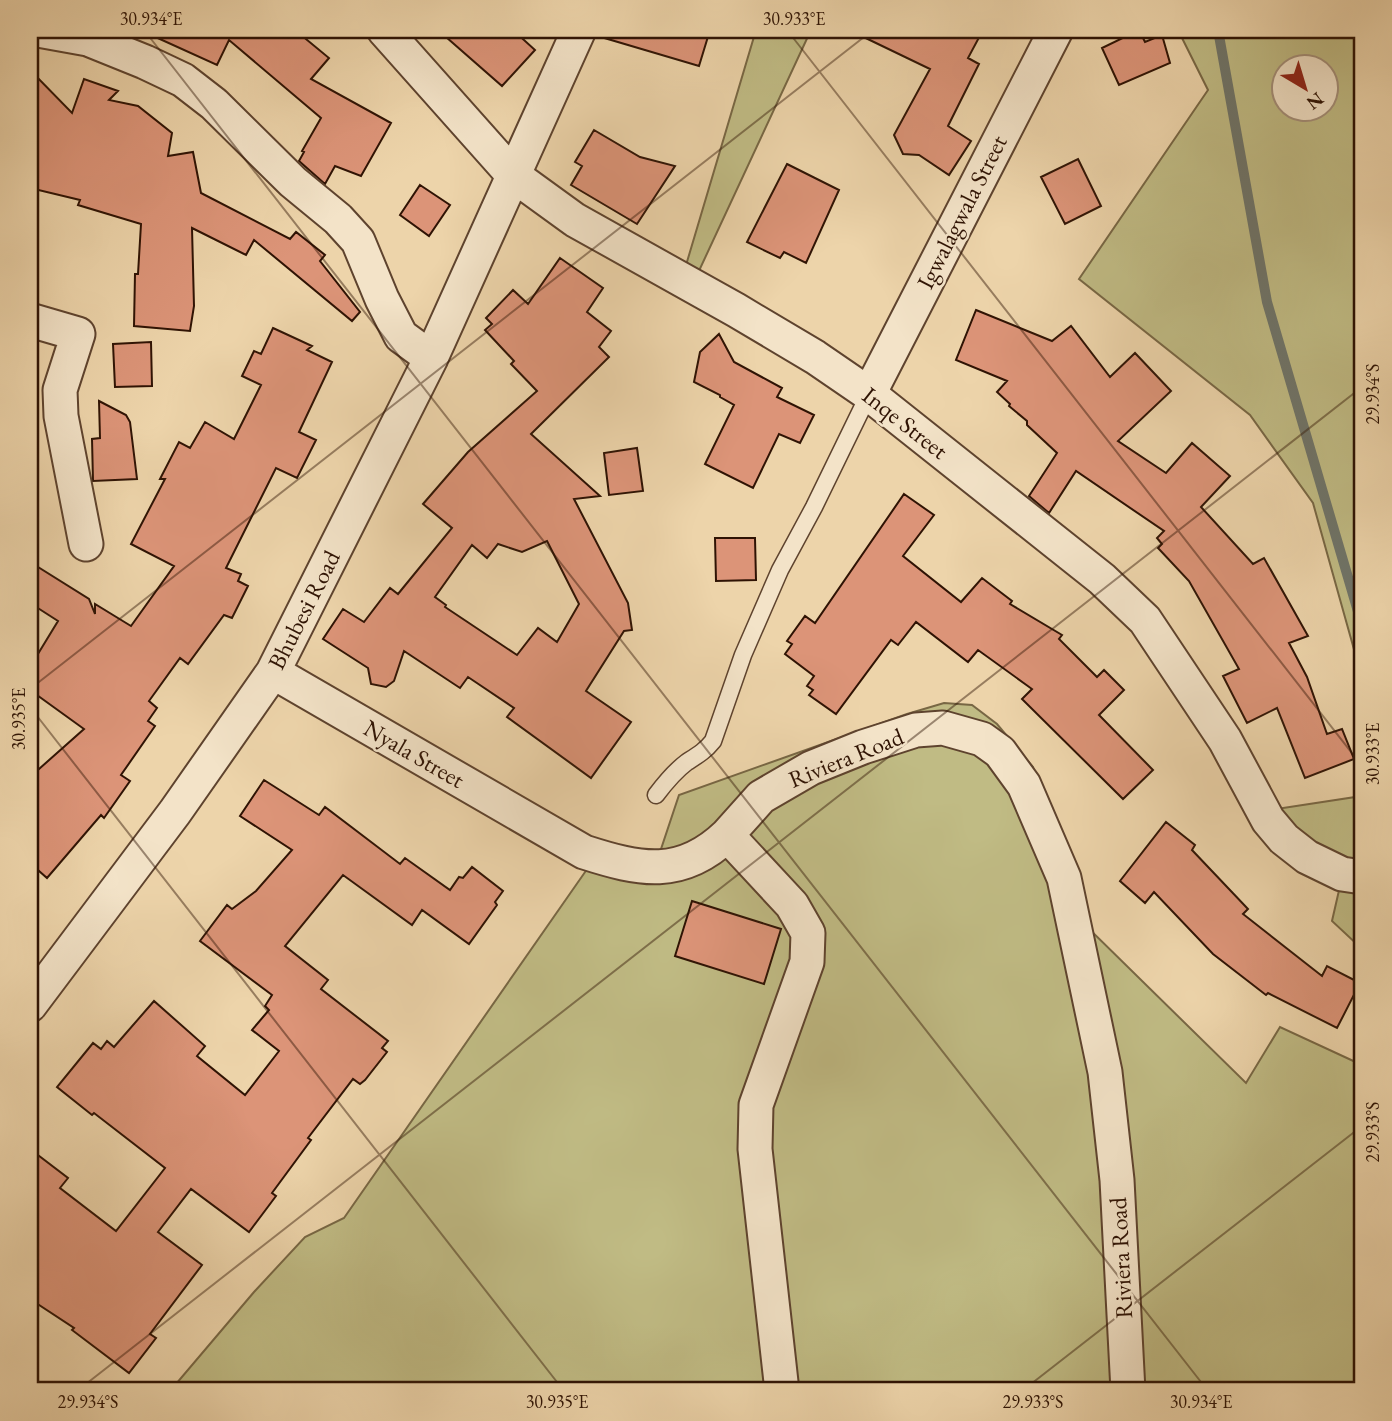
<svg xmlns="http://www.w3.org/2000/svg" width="1392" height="1421" font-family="'EB Garamond',serif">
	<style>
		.green { fill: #c0bb84; stroke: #786744; stroke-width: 2; fill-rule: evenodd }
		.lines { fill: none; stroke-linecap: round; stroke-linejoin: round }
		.stream { stroke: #6f756a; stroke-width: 10 }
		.building { fill: #dc9478; stroke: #2f1304; stroke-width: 2; fill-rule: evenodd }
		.lane-casing { stroke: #5e432e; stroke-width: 19 }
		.street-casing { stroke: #5e432e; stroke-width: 37 }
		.lane { stroke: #f3e3c8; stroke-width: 16 }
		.street { stroke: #f3e3c8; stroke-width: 33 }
		.ticks { fill: none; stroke: #2f1304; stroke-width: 2; stroke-opacity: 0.45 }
		.labels { text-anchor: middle; stroke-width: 5; stroke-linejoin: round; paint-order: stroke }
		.street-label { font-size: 24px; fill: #2f1304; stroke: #f3e3c8 }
		.neatline { fill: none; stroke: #2f1304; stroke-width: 2.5 }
		.ticks-label { font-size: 18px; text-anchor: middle; fill: #2f1304 }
	</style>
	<rect width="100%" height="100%" fill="#edd4aa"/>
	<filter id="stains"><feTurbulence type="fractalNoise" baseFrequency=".00286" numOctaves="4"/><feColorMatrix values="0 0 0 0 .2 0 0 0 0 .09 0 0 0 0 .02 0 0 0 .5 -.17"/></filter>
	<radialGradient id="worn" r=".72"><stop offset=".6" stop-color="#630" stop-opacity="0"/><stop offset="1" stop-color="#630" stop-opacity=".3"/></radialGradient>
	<!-- green -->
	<path class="green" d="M756,30h55l-120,258 -10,-6z
		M1178,30h184v648l-49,-175 -63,-88 -171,-136 129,-189zM1326,66v42h-42v-42z
		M944,703l28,2 25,19 36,43 48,154 165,162 34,-56 82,38v326h-1192l84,-99 51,-55 39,-19 255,-366 57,12 23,-69 228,-81z
		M1362,796v153l-30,-28 11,-48 -79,-62z"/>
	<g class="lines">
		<!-- stream -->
		<path class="stream" d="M1218,30l49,272 95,323"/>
	</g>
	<!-- building -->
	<path class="building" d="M140,30h155l34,28 -18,21 80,44 -30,53 -26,-10 -10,18 -26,-23 5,-9 -2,-1 19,-33 -92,-78 -12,25z
		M438,30h75l22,20 -33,36z
		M603,30h107l-11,36 -98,-29z
		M849,30h134l-15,28 11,6 -31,62 23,15 -22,34 -30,-20 -16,-1 -9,-19 36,-66z
		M1139,30l6,12 17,-7 8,28 -51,22 -17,-37z
		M30,70l42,43 12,-34 34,12 -9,9 29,6 34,27 -4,23 25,-4 8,41 89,46 6,-7 29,23 -5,6 40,51 -8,9 -98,-81 -8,15 -54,-27 2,78 -4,25 -56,-5 1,-52h3l3,-50 -63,-19 2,-5 -50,-12z
		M594,130l46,27 35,9 -38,58 -66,-39 11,-19 -7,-4z
		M1078,159l23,47 -36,18 -24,-47z
		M787,164l52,26 -33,73 -22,-11 -4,6 -33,-16z
		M420,185l30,20 -21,31 -29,-21z
		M560,258l43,30 -16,24 24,19 -12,16 10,10 -78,77 69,62 -26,3 54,104 4,27 -8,1 -38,60 45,31 -40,56 -84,-61 7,-9 -46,-31 -8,11 -56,-37 -10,30 -8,6 -15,-3 -3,-16 -45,-29 20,-30 21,13 26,-34 8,6 54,-66 -29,-24 45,-52 69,-61 -26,-27 3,-3 -29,-31 7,-6 -6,-6 27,-28 15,14zM547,541l32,63 -22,38 -19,-14 -21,27 -72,-48 1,-2 -11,-8 37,-52 15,13 11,-14 24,8z
		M976,310l76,31 19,-15 39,51 25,-24 36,38 -53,50 48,32 26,-30 38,33 -29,31 52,57 11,-6 44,78 -19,7 18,34 20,57 15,-5 12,30 -49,19 -28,-70 -30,15 -24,-47 16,-7 -50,-88 -31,-33 4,-4 -5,-6 7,-7 -88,-60 -27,42 -20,-17 28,-43 -30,-28v-4l-18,-15 1,-2 -13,-12 10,-11 -51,-21z
		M273,328l39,18 -5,4 25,12 -33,70 17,8 -19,38 -21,-10 -50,100 15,6 -3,7 10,5 -16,32 -8,-3 -36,49 -8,-6 -31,43 8,7 -9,13 7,5 -34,49 9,6 -26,37 -3,-3 -54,63 -17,-15v-86l54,-48 -54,-39v-23l28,-46 -28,-18v-41l59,37 6,15v-10l36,22 43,-60 -43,-22 34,-65h-5l19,-37 11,6 15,-26 29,17 27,-54 -19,-9 12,-25 7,3z
		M719,334l15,28 48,26 -5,9 37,18 -14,28 -21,-9 -26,54 -48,-24 29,-59 -14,-8v-2l-26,-13 6,-30z
		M151,342l1,44 -37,1 -2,-43z
		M99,401l27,14 4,7 7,57 -44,2 -1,-42 8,-1z
		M637,448l6,43 -34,4 -5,-42z
		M904,494l30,21 -31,41 58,46 21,-24 30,23 -2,3 52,31 -3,4 38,38 7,-7 20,20 -25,25 54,55 -30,29 -101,-100 10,-10 -54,-39 -10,12 -52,-40 -18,23 -7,-5 -55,74 -27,-19 4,-5 -6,-4 7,-10 -29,-22 7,-10 -5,-3 18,-25 10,7z
		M715,538h40l1,42 -40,1z
		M264,780l55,35 6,-8 75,57 5,-6 45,32 9,-13 4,1 9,-11 31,24 -8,11 2,3 -28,39 -47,-34 -10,15 -69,-50 -58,71 43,34 -7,9 67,52 -6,7 5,4 -22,28 -5,4 -7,-5 -45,59 3,2 -39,53 4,3 -27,36 -58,-43 -33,43 44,33 -52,69 6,4 -27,35 -57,-43 2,-2 -44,-29v-150l38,29 -8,10 56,43 49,-63 -71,-55 -2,2 -35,-28 36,-44 8,6 6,-8 7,6 40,-46 51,45 -8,10 48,39 34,-44 -27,-21 17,-20 -4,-4 7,-11 -72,-54 27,-36 5,4 24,-18 36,-41 -52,-34z
		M1166,822l29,23 -3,5 56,59 -5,5 79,62 5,-10 33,17 -23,45 -69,-35 -2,2 -53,-41 -59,-62 -9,11 -25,-22z
		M692,901l89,28 -17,55 -89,-28z"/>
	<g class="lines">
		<!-- lane casing -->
		<g class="lane-casing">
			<path id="lane" d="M656,795c9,-12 19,-24 31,-33 11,-7 18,-11 26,-21l30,-86 37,-85 34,-63 55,-113"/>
		</g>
		<!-- street casing -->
		<g class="street-casing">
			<path id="street" d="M38,30l50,9 57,23 38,18 31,24 79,78 45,37 20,22 24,58 19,37 30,22
				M384,30l129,145 62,45 161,90 79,47 54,37 233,185 43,41 80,120 43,80 16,19 23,18 35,17 20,3
				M30,320l48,14 -18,56 1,26 25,128
				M869,394l187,-364
				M273,672l311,180c56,18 97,27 143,-17
				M30,1005l145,-193 98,-140 158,-314 148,-328
				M782,1391l-27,-242 1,-44 51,-143 1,-29 -16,-28 -65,-70 34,-38 50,-29 52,-21 53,-17 27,-2 39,11 18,13 24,33 40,93 41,194 12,108 11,211"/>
		</g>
		<!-- lane -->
		<use href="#lane" class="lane"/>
		<!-- street -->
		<use href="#street" class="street"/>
	</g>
	<!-- ticks -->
	<path class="ticks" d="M144,30l1064,1361M787,30l575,736M30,689l843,-659M30,707l534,684M77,1391l1285,-1004M1022,1391l340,-265"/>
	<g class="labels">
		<!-- street labels -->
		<g class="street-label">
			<text transform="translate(962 212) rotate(-63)" y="8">Igwalagwala Street</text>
			<text transform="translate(905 423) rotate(38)" y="8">Inqe Street</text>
			<text transform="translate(304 610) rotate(-63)" y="8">Bhubesi Road</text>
			<text transform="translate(414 754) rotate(30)" y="8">Nyala Street</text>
			<text transform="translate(846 758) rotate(-22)" y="8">Riviera Road</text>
			<text transform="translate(1121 1258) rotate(-93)" y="8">Riviera Road</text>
		</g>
	</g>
	<!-- margin -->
	<rect width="1392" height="1421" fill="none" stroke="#edd4aa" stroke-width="77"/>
	<!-- north arrow -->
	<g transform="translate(1305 88) rotate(142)"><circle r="33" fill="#f3e3c8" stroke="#a5907a" stroke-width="2"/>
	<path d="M0-5L12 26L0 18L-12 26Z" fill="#8f2418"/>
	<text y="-10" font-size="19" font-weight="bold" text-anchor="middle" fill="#2f1304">N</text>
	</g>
	<rect x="38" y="38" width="1316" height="1344" class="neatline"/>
	<g class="ticks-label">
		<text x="151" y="25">30.934°E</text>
		<text x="794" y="25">30.933°E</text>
		<text transform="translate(1373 394) rotate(-90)" y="6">29.934°S</text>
		<text transform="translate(19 719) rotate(-90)" y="6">30.935°E</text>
		<text transform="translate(1373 754) rotate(-90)" y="6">30.933°E</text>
		<text transform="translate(1373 1132) rotate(-90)" y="6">29.933°S</text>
		<text x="88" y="1408">29.934°S</text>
		<text x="557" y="1408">30.935°E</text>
		<text x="1033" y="1408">29.933°S</text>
		<text x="1201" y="1408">30.934°E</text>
	</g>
	<rect width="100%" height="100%" filter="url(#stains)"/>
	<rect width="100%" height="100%" fill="url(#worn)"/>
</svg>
